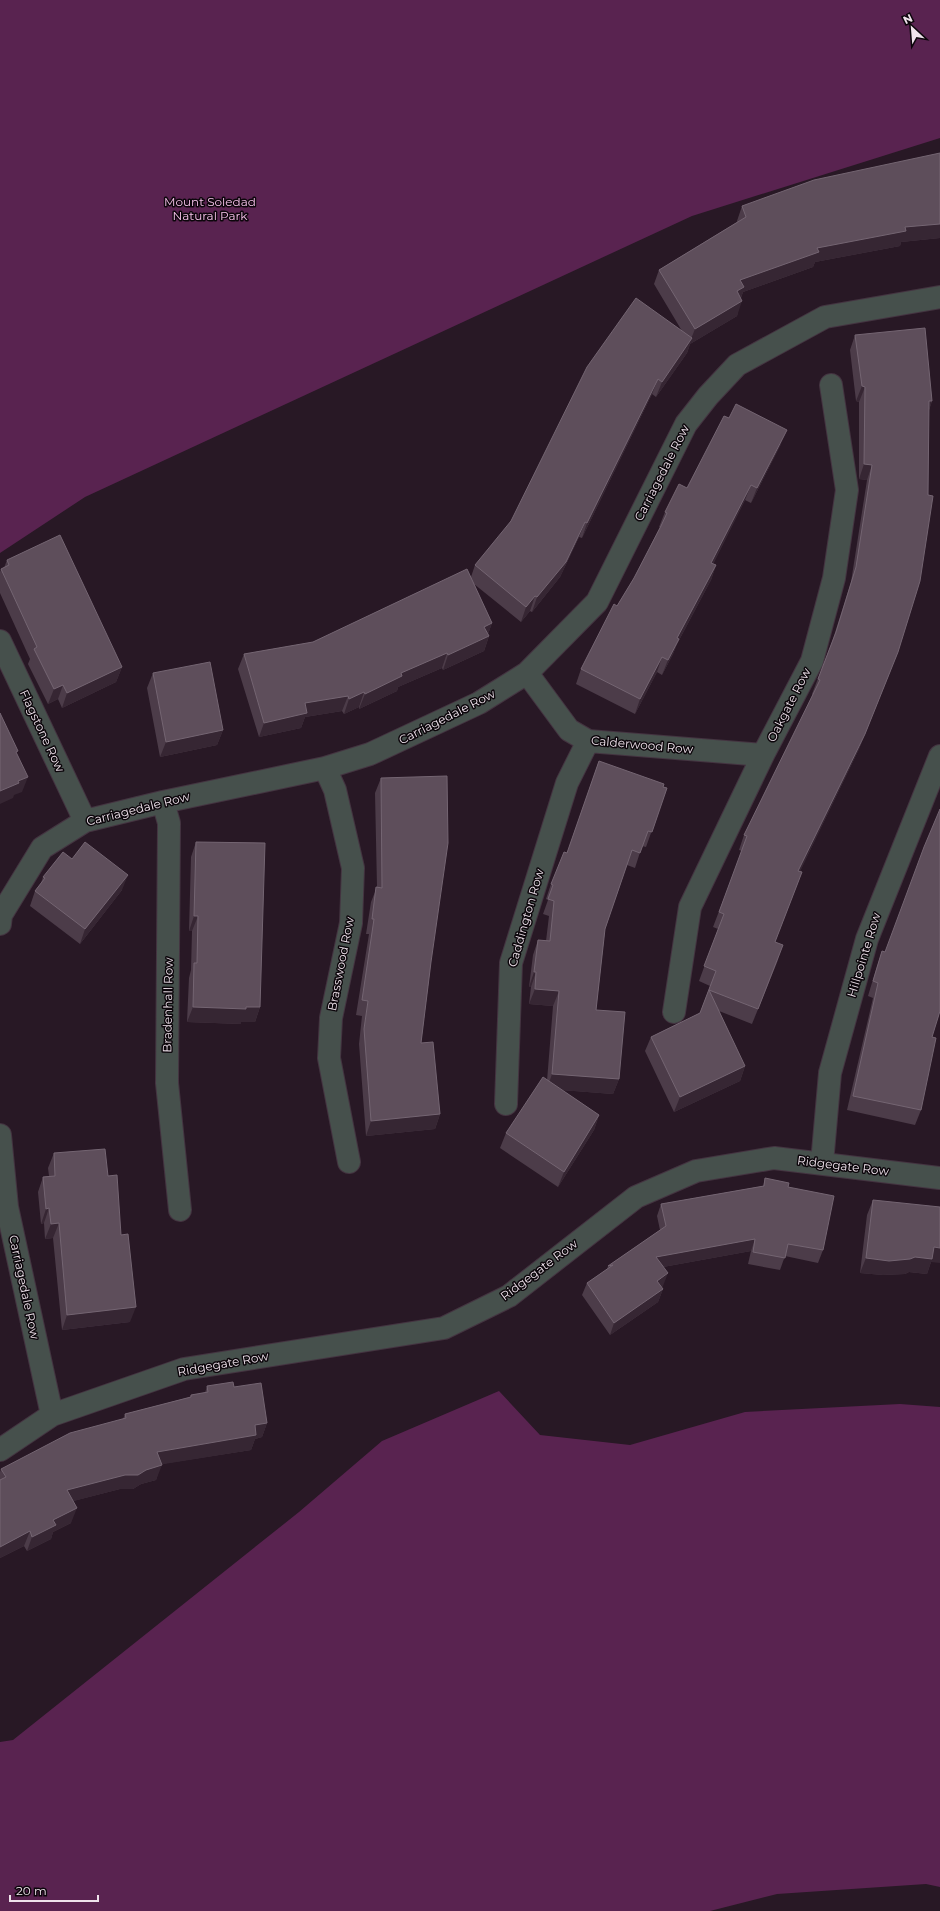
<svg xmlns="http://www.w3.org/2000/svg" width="940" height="1911" font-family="Montserrat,sans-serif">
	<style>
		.green { fill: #592350 }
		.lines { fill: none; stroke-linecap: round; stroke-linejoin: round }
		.minor-casing { stroke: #443441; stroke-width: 24 }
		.minor { stroke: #46504c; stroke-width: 22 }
		.wall { fill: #4c3c49 }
		.shaded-wall { fill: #362633 }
		.building { fill: #5e4e5b; stroke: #746572 }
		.labels { text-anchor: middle; stroke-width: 3; stroke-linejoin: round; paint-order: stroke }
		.park-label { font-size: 12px; fill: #f7c2eb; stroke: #0c060b }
		.street-label { font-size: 12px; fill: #efe3ec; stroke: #0c060b }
	</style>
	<rect width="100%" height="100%" fill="#281825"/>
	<!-- green -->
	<path class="green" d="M0,0h940v138l-248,78 -607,281 -85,56z
		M499,1391l41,44 90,10 115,-33 155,-8 40,3v480l-14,-3 -149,10 -67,17h-710v-169l13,-2 286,-228 83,-71z"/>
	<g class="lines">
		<!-- minor casing -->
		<g class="minor-casing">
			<path id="minor" d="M0,641l85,180
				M527,673l42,57 19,11 175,14
				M325,768l10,22 18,78 -2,55 -20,95 -2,40 20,104
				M163,802l6,21 -2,260 13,127
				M0,924l1,-9 41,-67 43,-27 78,-19 162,-34 45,-14 109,-51 48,-30 70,-71 89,-178 22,-28 29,-31 88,-48 115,-20
				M674,1012l16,-105 73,-152 49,-94 22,-83 13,-88 -16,-105
				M506,1104l5,-141 56,-180 21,-42
				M0,1135l7,72 45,208
				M822,1163l8,-90 37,-134 73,-183
				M0,1450l52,-35 132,-46 260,-41 65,-32 127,-99 60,-26 78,-13 166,20"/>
		</g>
		<!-- minor -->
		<use href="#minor" class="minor"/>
	</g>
	<!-- wall -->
	<path class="wall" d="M940,153v85l-39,4 -1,4 -85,16 -2,5 -70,25 -2,6 -4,18 -47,28 -3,9 -31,44 -4,-3 -70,144 -3,-1 -19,40 -28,35 -2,-1 -9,11 -47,-38 18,39 -4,11 1,2 -5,15 -41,19 -1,-2 -44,19 -1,4 -38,18v-2l-15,7 -2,-3 -37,6 -4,11 -42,9 -21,-68 6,-15 69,-12 158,-65 4,-12 207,-234 -28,-47 5,-14 78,-48v-1l5,-15z
		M855,335l77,66 -3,9 -37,257 -33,82 -59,122 2,1 -27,70 3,18 -26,64 -33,-13 26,55 -5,15 -66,31 -29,-61 6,-14 49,-24 10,-27 -11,-5 19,-52 -5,-2 29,-76 -3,-1 5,-15 69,-140 -1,-1 20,-52 19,-60 16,-102 -8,-1v-77l-3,-1 -6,-51z
		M781,444l-30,59 -6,-3 -32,64 3,1 -5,15 -34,64 -4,10 -11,21 -5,-3 -22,42 -59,-30 5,-15 36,-63 17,-28 26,-51h-1l6,-15 22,-24z
		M7,560l115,107 -6,15 -54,26 -4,-9 -10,5 -20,-40 2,-5 -30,-66v-21l1,-3 3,-1z
		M153,673l70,57 -6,15 -57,12 -13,-69z
		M599,761l68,27 -21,59 -4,-1 -7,22 -8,-3 -22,64 -9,81 23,69 -6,15 -51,-4 37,25 -5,15 -36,57 -58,-39 6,-15 41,-52 6,-75 -24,-2 2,-17h-2l4,-32 5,-15 8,1 3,-25 -6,-2 5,-14 -2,-1 5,-15 16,-31z
		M381,778l50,184 -10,81 19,71 -5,15 -69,7 -7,-92 3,-28 -6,-1 13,-81h-3l5,-32 6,-15 -2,-94z
		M196,842l64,165 -5,15h-14v2l-54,-2 2,-44 2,-8 1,-39h-3l2,-74z
		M72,859l50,31 -42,54 -50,-38 5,-15 6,-8 2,-6z
		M882,951l50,86 -11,73 -6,15 -68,-15 26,-112 -5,-2 9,-30z
		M54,1153l54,23 13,59 9,87 -68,8 -9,-92 -8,1 -1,-16 -3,1 -3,-32 5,-15 6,-1 -1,-8z
		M765,1178l23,9 35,63 -5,13 -33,-7 -5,14 -32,-6 3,-13 -88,16v19l-2,1 2,2 -5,13 -48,33 -28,-40 5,-12 20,-14 1,-3 52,-36 -3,-14 4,-12 102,-18z
		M873,1200l58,62 -4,12 -18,-2 -4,2 -22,1 -23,-2 7,-58z
		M207,1386l27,1 33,36 -5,14 -7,2 -4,11 -90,14 -5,16 -15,4 -8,5h-13l-47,12 -2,22 -18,9 -2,7 -24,12 -3,-5 -24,12v-86l1,-3 122,-50 2,-5 65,-17 1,-2 14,-2z"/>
	<!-- shaded-wall -->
	<path class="shaded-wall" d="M940,224v14l-39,4 -1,4 -85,16 -2,5 -70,25 -4,10 -8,4 9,-26 77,-32 88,-21z
		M742,301l-5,15 -47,28 -3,9 -31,44 6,-15 29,-43 4,-10z
		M658,379l-6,15 -70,144 5,-15z
		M862,386l3,1 -6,15 -3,-1z
		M929,401h3l-5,15z
		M787,430l-6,14 -30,59 6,-15z
		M864,464l8,1 -5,15 -8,-1z
		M751,485l-6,15 -39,78 5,-15z
		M585,522l-6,15 -19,40 -28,35 5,-15z
		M716,565l-5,15 -34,64 -4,10 -11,21 6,-15 9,-22z
		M535,596l-5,15 -9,11 5,-15z
		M492,623l-5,14 2,-1 -5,15 -41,19 5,-15 36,-28z
		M898,652l-39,97 -66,137 5,-15z
		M447,653l-5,15 -44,19 -1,4 -38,18 6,-15 36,-21z
		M662,657l-5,15 -22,42 5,-15z
		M122,667l-6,15 -54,26 5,-15z
		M63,685l-5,14 -10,5 6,-15z
		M364,692l-5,15 -15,7 5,-15z
		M348,696l-6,15 -37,6 -4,11 -42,9 5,-14 41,-20z
		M223,730l-6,15 -57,12 6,-15z
		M28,777l-6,15 -8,3 -1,3 -13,6v-13l18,-10z
		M128,875l-6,15 -42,54 5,-15z
		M194,916h4l-6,15h-3z
		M783,945l-5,15 -26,64 6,-15z
		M534,972h2l-5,15h-2z
		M535,989l24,2 -6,15 -24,-2z
		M193,1007h67l-5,15h-14v2l-54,-2z
		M745,1066l-5,15 -66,31 6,-15z
		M552,1074l67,5 -6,15 -66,-5z
		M440,1114l-5,15 -69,7 5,-15z
		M599,1115l-5,15 -36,57 6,-15z
		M49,1208l-5,15 -3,1 5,-15z
		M59,1223l-6,15 -8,1 6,-15z
		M755,1239l-4,12 -99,18 4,-12z
		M934,1247l6,1v15l-9,-1 -4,12 -18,-2 -4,2 -22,1 -23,-2 6,-15z
		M668,1273l-5,13 -10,7 4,-12z
		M663,1289l-5,13 -48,33 4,-12z
		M136,1307l-6,15 -68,8 5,-15z
		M267,1423l-5,14 -7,2 -4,11 -99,16 5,-14 98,-27z
		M162,1465l-6,15 -15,4 -8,5h-13l-58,15 5,-14z
		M77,1508l-6,15 -18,9 -2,7 -24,12 5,-14 21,-17z
		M30,1531l-6,15 -24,12v-11z"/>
	<!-- building -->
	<path class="building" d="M940,153v71l-35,3 1,4 -89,17 2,4 -79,28 4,7 -7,4 5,10 -47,28 -36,-59 87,-53 -4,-11 72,-26z
		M636,298l56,40 -30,44 -4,-3 -71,144 -2,-1 -19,40 -29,35 -2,-1 -9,11 -51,-42 36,-44 76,-154z
		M925,328l7,73h-3l-1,94 5,1 -13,85 -22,71 -33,82 -67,137 4,1 -27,70 8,3 -25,64 -49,-19 36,76 -65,31 -29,-60 49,-24 16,-42 -12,-5 20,-52 -5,-2 28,-76 -3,-1 76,-155 -2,-1 18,-47 20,-65 16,-102 -8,-1 1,-77 -3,-1 -7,-51z
		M736,404l51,26 -30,58 -6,-3 -40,78 5,2 -39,73 2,1 -11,21 -6,-3 -22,42 -59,-30 33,-65 3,2 17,-28 27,-52 6,-13 -2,-1 14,-28 8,4 37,-72 5,2z
		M60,535l62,132 -55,26 -4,-8 -9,4 -20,-40 3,-2 -36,-78 8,-4 -2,-5z
		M467,569l25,54 -8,4 5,9 -41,19 -1,-2 -46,20 1,3 -37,18 -1,-2 -15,7 -1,-3 -43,7 2,10 -43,10 -20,-69 69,-12z
		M210,662l13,68 -57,12 -13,-69z
		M0,713l18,38 -2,1 12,25 -10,4 1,2 -19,8z
		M599,761l65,23 -1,3 4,1 -15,44 -4,-1 -8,22 -8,-3 -27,79 -9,81 29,2 -6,67 -67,-5 7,-83 -24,-2 1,-17h-2l4,-32 12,1 4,-40 -6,-2 5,-14 -2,-1 13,-32 3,1z
		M447,776l1,67 -17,119 -10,81 12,-1 7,72 -69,7 -7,-92 4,-28 -6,-1 12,-81h-2l4,-32 6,1 -1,-110z
		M940,809v202l-8,26 4,1 -15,72 -68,-14 25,-113 -5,-2 9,-30 3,1 39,-105z
		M85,842l43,33 -43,54 -50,-38 10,-13 -2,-1 20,-25 9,7z
		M196,842l69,1 -5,164h-14v2l-53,-2 1,-44h3l1,-47h-4z
		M543,1077l56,38 -35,57 -58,-39z
		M105,1149l3,27 9,-1 4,60 7,-1 8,73 -69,8 -8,-92 -8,1 -2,-16 -3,1 -3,-32 12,-1 -1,-23z
		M765,1178l24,5 -1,4 46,9 -11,54 -35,-6 -3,14 -32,-6 2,-13 -99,18 12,16 -11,8 6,8 -49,34 -27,-40 26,-18 -5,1 58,-40 -5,-22 103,-18z
		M873,1200l67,7v41l-6,-1 -2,12 -17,-2 -5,2 -21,2 -23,-3z
		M233,1382l1,5 27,-4 6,40 -12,2 1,10 -99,17 5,13 -16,5 -8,5h-13l-58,15 10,18 -24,12 3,5 -24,12 -2,-6 -30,16v-67l6,-3 -5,-8 69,-36 56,-15 -1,-4 66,-17v-2l17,-3 -1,-6z"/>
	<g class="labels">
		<!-- park labels -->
		<g class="park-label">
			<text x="210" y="206">Mount Soledad<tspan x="210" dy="14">Natural Park</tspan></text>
		</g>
		<!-- street labels -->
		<g class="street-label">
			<text transform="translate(662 473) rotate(-63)" y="4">Carriagedale Row</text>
			<text transform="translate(789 705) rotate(-63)" y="4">Oakgate Row</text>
			<text transform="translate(447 717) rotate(-27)" y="4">Carriagedale Row</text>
			<text transform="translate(42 731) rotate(65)" y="4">Flagstone Row</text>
			<text transform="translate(642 745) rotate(5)" y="4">Calderwood Row</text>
			<text transform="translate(138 809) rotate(-14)" y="4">Carriagedale Row</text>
			<text transform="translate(526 918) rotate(-74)" y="4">Caddington Row</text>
			<text transform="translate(864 955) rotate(-73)" y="4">Hillpointe Row</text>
			<text transform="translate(341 964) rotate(-79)" y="4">Brasswood Row</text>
			<text transform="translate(168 1005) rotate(-89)" y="4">Bradenhall Row</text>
			<text transform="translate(843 1166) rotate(7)" y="4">Ridgegate Row</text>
			<text transform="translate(539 1270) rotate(-37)" y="4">Ridgegate Row</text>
			<text transform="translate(24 1287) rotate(78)" y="4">Carriagedale Row</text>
			<text transform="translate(223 1364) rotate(-10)" y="4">Ridgegate Row</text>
		</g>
	</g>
	<!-- north arrow -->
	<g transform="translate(912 28) rotate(334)" stroke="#0c060b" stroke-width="3" paint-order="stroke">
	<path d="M0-3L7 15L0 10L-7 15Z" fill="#efe3ec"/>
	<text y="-6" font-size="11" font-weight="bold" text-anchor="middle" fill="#efe3ec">N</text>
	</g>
	<!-- scale -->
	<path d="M10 1895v6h88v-6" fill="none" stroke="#efe3ec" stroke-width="2"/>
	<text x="16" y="1895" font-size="12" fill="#efe3ec" stroke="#0c060b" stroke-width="3" paint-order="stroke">20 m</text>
</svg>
